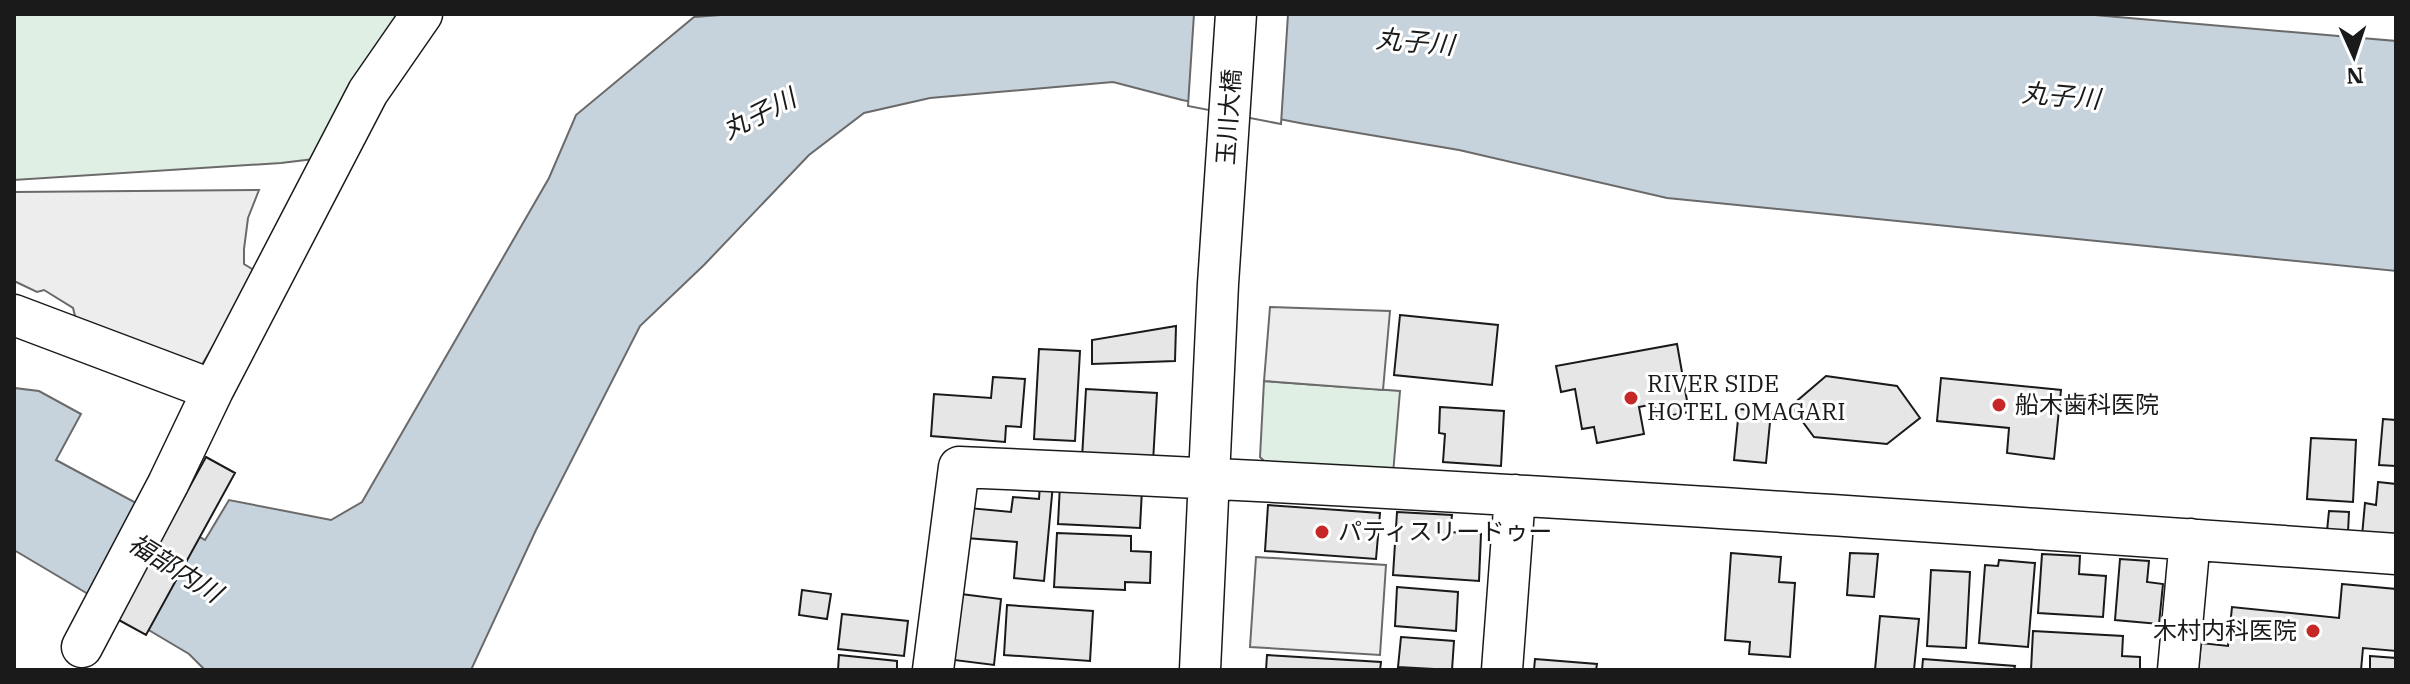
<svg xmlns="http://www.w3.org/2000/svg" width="2410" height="684" font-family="'IBM Plex Serif','Noto Sans JP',serif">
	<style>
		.green { fill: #e0efe3; stroke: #6a6a6a; stroke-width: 2 }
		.parking { fill: #ededed; stroke: #6a6a6a; stroke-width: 2 }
		.water { fill: #c6d2dc; stroke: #6a6a6a; stroke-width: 2 }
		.pier { fill: #fff; stroke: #6a6a6a; stroke-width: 2 }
		.building { fill: #e6e6e6; stroke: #1a1a1a; stroke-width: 2 }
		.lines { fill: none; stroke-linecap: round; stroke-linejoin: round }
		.minor-casing { stroke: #1a1a1a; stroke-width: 43 }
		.minor { stroke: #fff; stroke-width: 40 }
		.poi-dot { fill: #c62828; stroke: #fff; stroke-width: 3 }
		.labels { text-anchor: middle; stroke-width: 6; stroke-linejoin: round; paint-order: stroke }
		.street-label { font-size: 24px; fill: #1a1a1a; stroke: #fff }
		.poi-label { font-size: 24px; fill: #1a1a1a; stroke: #fff; text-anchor: start }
		.water-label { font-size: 26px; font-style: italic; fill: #1a1a1a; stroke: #fff }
	</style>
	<rect width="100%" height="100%" fill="#fff"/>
	<!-- green -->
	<path class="green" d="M14,14h387l-79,144 -41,5 -267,17z
		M1264,381l136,10 -7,83 -121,-5 -12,-12z"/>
	<!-- parking -->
	<path class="parking" d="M259,190l-11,28 -4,31v15l13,8 -60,101 -127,-48 5,-9 -2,-8 -29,-18 -7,2 -23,-11v-89z
		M1270,307l120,4 -7,79 -119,-9z
		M1256,557l130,8 -6,90 -130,-8z"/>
	<!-- water -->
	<path class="water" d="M734,14h1349l313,27v230l-729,-73 -208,-48 -154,-26 -123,-24 -69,-18 -183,16 -66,15 -55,42 -105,110 -64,61 -104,204 -65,140h-266l-16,-16 -175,-104v-162l25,3 42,23 -25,46 149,80 24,-40 102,20 31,-18 187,-324 27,-63 118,-98z"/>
	<!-- pier -->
	<path class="pier" d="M1194,14h94l-7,110 -93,-18z"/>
	<!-- building -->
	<path class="building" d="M1400,315l98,10 -6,60 -98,-10z
		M1176,326l-1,35 -83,3v-24z
		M1677,344l12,68 -32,6 -3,-14 -15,3 5,27 -47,9 -3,-16 -12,2 -7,-40 -14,3 -5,-26z
		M1039,349l41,2 -5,90 -41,-2z
		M1826,376l71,10 23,32 -33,26 -73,-7 -23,-31z
		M993,377l32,2 -4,48 -15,-1 -1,16 -74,-6 3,-42 57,4z
		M1941,378l120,12 -7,69 -47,-6 2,-25 -72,-7z
		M1086,389l71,4 -4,69 -71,-4z
		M1440,407l64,4 -3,55 -58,-4 2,-28 -6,-1z
		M1739,409l32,3 -5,51 -32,-3z
		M2383,419l13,1v46l-17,-1z
		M2311,438l45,2 -3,62 -46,-3z
		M206,457l29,16 -89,162 -29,-16z
		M2378,482l18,2 -1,55 -33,-3 3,-33 11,2z
		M1040,483l13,1 -9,97 -30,-3 3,-36 -51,-4 3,-30 42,4 2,-15 26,2z
		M1060,484l82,5 -2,39 -82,-4z
		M1268,505l112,8 -4,46 -111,-8z
		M2329,511l20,1 -1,20 -21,-1z
		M1397,512l55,3 -2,17 31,2 -2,47 -86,-6z
		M1057,533l74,3v15l20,1 -1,31 -25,-1v8l-71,-3z
		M1731,553l50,4 -2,25 16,1 -5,74 -41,-3 1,-12 -25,-2z
		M1850,553l28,1 -4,43 -27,-2z
		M2042,554l38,2 -1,18 27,2 -3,41 -65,-4z
		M2120,559l29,2 -2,21 16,2 -4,40 -44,-4z
		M1999,560l36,3 -7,84 -49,-4 6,-78 13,1z
		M1931,570l39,2 -4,76 -39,-2z
		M2342,584l54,5v62l-33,-3 -2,22h-163l3,-27 27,3 4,-39 107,11z
		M1397,587l61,5 -2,39 -61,-5z
		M802,590l29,4 -4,25 -28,-4z
		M961,594l40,5 -7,66 -40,-5z
		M1007,605l86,6 -3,50 -86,-6z
		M842,614l66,7 -4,35 -66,-7z
		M1880,616l39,3 -5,51h-39z
		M2033,631l90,5 -1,20 18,1v13h-109z
		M1401,637l53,4 -2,29 -54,-3z
		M839,655l58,6v9h-59z
		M1267,655l114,7 -1,8h-114z
		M2370,656l26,2v12h-26z
		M1535,659l62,5 -1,6h-62z
		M1923,659l92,7 -1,4h-92z"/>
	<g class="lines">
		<!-- minor casing -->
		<g class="minor-casing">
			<path id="minor" d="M14,315l199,75 155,-298 54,-78
				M82,647l86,-163 45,-94
				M933,670l26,-203c480,20 958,53 1437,87
				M1200,670l18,-386 18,-270
				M1502,670l13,-175
				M2178,670l12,-131"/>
		</g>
		<!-- minor -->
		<use href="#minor" class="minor"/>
	</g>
	<!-- markers -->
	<g class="poi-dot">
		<circle cx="1631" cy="398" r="8"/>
		<circle cx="1999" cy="405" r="8"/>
		<circle cx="1322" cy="532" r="8"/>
		<circle cx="2313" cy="631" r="8"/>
	</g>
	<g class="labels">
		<!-- street labels -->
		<g class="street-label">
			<text transform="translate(1229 117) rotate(-86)" y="8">玉川大橋</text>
		</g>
		<!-- poi labels -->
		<g class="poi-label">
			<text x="1647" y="392">RIVER SIDE<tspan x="1647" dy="28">HOTEL OMAGARI</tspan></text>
			<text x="2015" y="413">船木歯科医院</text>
			<text x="1338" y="540">パティスリードゥー</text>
			<text x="2297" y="639" text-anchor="end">木村内科医院</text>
		</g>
		<!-- water labels -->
		<g class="water-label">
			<text transform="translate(1415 42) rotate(5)" y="9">丸子川</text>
			<text transform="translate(2061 96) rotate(5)" y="9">丸子川</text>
			<text transform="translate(759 114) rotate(-27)" y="9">丸子川</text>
			<text transform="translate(175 568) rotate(32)" y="9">福部内川</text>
		</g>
	</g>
	<!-- border -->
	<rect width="2410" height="684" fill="none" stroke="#1a1a1a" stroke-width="32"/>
	<!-- north arrow -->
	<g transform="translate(2354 56) rotate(177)" stroke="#ffffff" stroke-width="6" paint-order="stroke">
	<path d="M0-6L14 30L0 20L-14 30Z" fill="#1a1a1a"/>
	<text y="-12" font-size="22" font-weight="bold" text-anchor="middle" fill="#1a1a1a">N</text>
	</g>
</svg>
